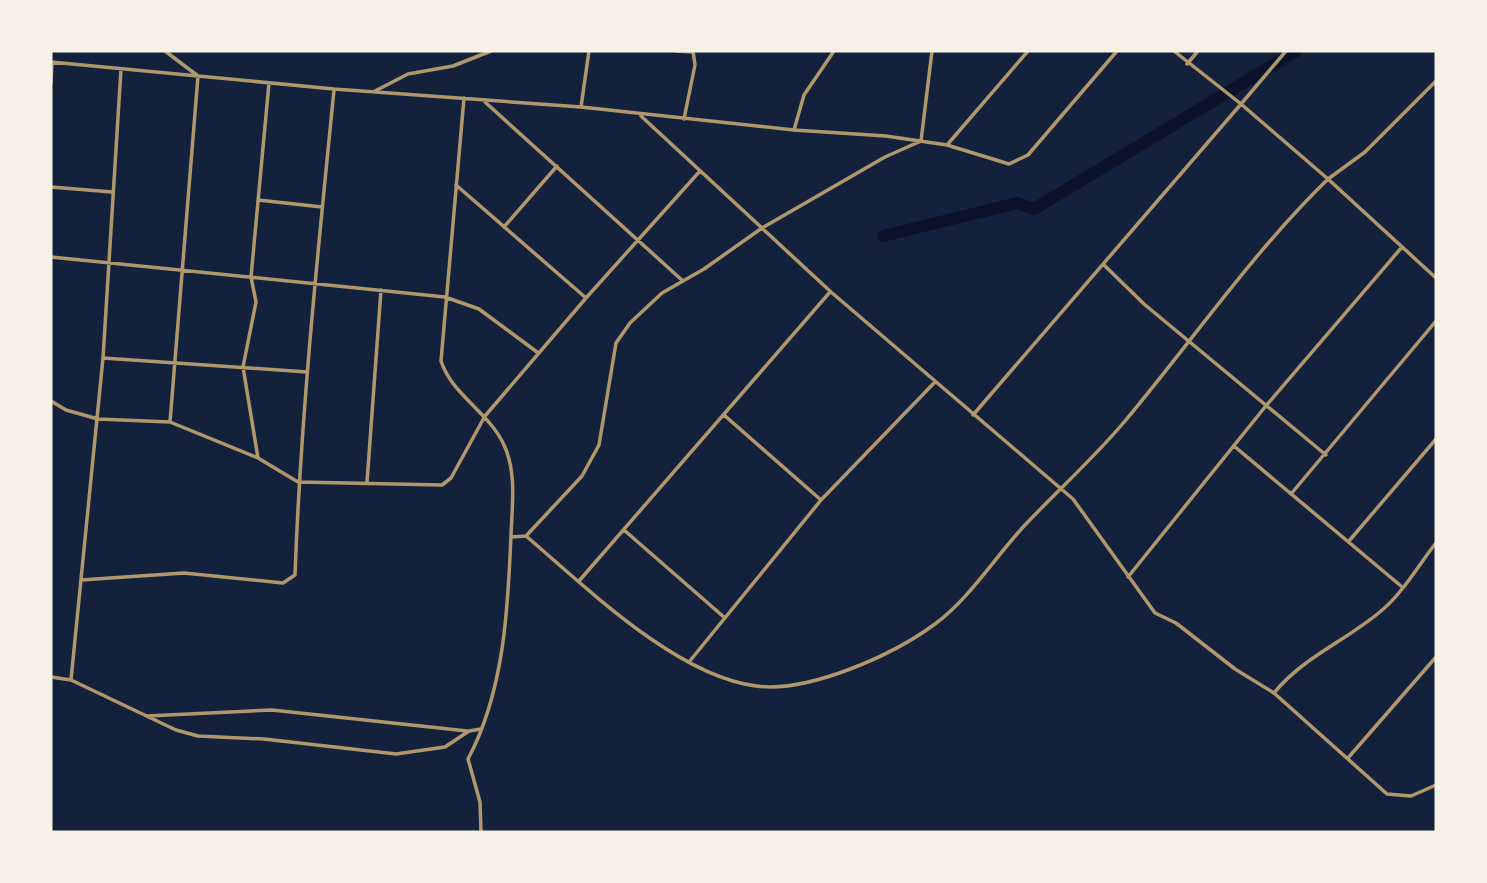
<svg xmlns="http://www.w3.org/2000/svg" width="1487" height="883" font-family="'Exo 2',sans-serif">
	<style>
		.lines { fill: none; stroke-linecap: round; stroke-linejoin: round }
		.river { stroke: #0b132b; stroke-width: 12 }
		.minor { stroke: #b1986c; stroke-width: 3.5 }
	</style>
	<rect width="100%" height="100%" fill="#14213d"/>
	<g class="lines">
		<!-- river -->
		<path class="river" d="M883,236l134,-33 17,6 262,-158"/>
		<!-- minor -->
		<path class="minor" d="M165,51l33,25 -28,346
			M676,51l17,1
			M51,62l283,27 247,18 213,23 92,6 61,9 62,19 19,-9 89,-104
			M1187,64l11,-13
			M1436,81l-71,71 -37,27 108,99
			M51,83l1,-21
			M375,91l33,-17 45,-8 38,-15
			M464,98l-23,263c11,34 48,51 63,84 13,28 8,61 7,90 -3,74 -7,157 -43,224l12,43 1,30
			M485,102l198,179
			M581,107l8,-56
			M641,116l190,176 242,207 82,114 21,10 59,46 39,24 113,101 24,2 25,-11
			M684,119l11,-54 -2,-14
			M794,130l10,-35 30,-44
			M947,145l81,-94
			M456,185l130,113
			M51,187l61,5
			M258,200l64,7
			M504,227l53,-61
			M51,257l394,40 34,12 58,43
			M1104,265l40,39 182,151
			M103,358l204,14
			M51,401l15,9 32,9 72,3 88,36 40,24 144,3 9,-7 34,-62 101,-118 114,-127
			M724,415l97,85
			M973,415l268,-311 -67,-53
			M1234,446l167,140
			M258,458l-15,-91 13,-65 -5,-25 18,-194
			M367,482l14,-192
			M1291,494l145,-173
			M624,530l101,88
			M526,536l56,-60 17,-31 17,-102 14,-20 32,-30 42,-24 58,-41 123,-71 36,-16 11,-90
			M511,537l15,-1c60,51 150,140 230,150 53,7 137,-31 179,-62 35,-26 60,-67 90,-99 33,-35 69,-67 100,-104 67,-80 128,-169 203,-242l-87,-75 45,-53
			M1349,541l87,-102
			M1128,577l137,-170 137,-160
			M81,580l103,-7 99,10 12,-8c6,-163 23,-324 39,-485
			M579,581l251,-289
			M689,662l132,-162 114,-118
			M51,677l20,3 32,-322 18,-289
			M71,680l105,50 22,6 66,3 132,15 49,-7 24,-16 12,-2
			M1274,693c29,-36 72,-52 107,-82 22,-18 38,-47 55,-68
			M147,716l125,-6 195,21
			M1348,758l88,-101"/>
	</g>
	<!-- border -->
	<rect width="1487" height="883" fill="none" stroke="#f6f1e7" stroke-width="105"/>
</svg>
